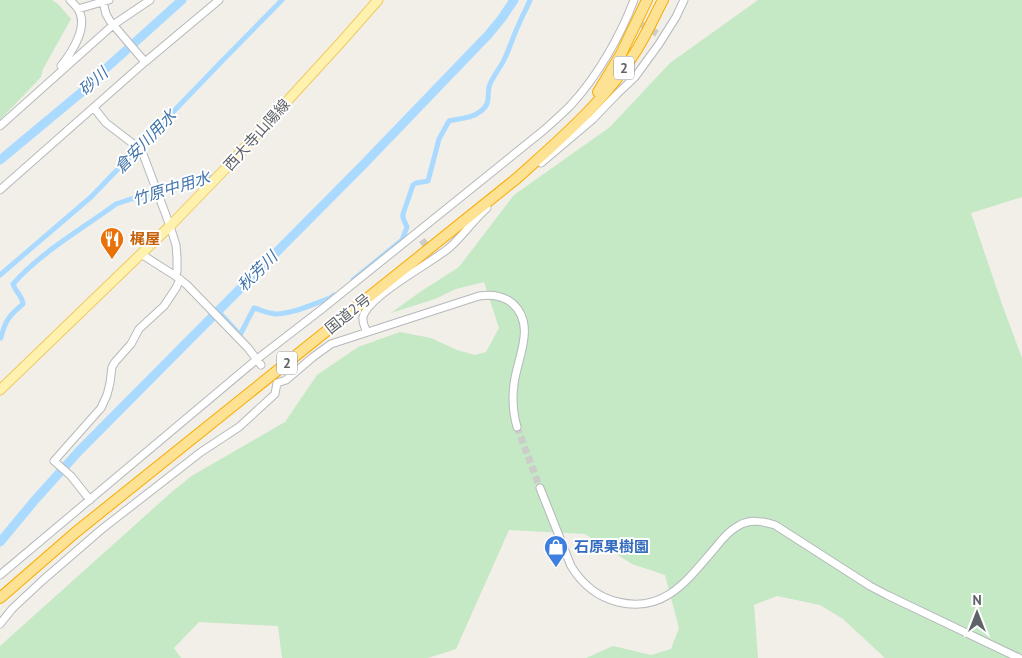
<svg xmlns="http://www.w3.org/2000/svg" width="1022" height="658" font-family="'PT Sans','Noto Sans JP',sans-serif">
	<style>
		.green { fill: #c5e8c5 }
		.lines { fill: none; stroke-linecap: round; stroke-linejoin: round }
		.canal { stroke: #aadaff; stroke-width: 5 }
		.river { stroke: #aadaff; stroke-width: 9 }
		.minor-tunnel { stroke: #ccccc8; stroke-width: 7; stroke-dasharray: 7 3.5; stroke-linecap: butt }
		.minor-casing { stroke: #b5b8bc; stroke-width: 9 }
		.major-casing { stroke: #f2c960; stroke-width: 11 }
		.highway-casing { stroke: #f9ab00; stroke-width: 12 }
		.minor { stroke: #fff; stroke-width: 7 }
		.major { stroke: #fff2af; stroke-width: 9 }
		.highway { stroke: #fde293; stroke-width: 10 }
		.labels { text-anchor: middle; stroke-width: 4; stroke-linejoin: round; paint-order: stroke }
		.shield { fill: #fff; stroke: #8f9295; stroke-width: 1 }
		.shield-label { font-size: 14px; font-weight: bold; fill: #5f6368 }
		.street-label { font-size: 15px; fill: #5f6368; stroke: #fff }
		.food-label { font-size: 15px; font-weight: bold; fill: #c56008; stroke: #fff; text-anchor: start }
		.shop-label { font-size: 15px; font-weight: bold; fill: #366cbe; stroke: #fff; text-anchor: start }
		.water-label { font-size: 16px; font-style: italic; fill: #4174aa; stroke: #fff }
	</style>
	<rect width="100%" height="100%" fill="#f1efe8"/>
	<!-- green -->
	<path class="green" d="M0,0h52l6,4 13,15 -28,50 -2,8 -41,43z
		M758,0h264v197l-51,16 32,94 19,51v300h-137l-42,-39 -23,-14 -43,-9 -23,9 4,53h-172l27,-12 38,9 20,-6 8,-21 -14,-53 -33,-11 -47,-30 -76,-4 -53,119 -28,9h-146l-4,-32 -79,-4 -25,26 7,10h-181v-12l174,-156 19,-15 21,-12 71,-41 32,-47 41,-28 42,-15 31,6 26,12 18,5 11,-3 13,-24 -15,-46 -28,7 -21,10 -44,14 29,-21 39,-25 55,-72 96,-68 60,-64z"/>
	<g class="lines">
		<!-- canal -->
		<path class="canal" d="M0,275l91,-78 135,-140 56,-57
			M353,280l49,-40 5,-13 -4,-9v-4l10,-29 3,-2 12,-2 11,-42 10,-18c11,-3 22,-2 32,-10 10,-8 6,-14 8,-24 2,-8 11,-19 15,-27 6,-12 9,-24 15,-36 3,-8 8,-16 11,-24
			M218,311l22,24 14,-27c7,2 15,6 23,6 18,-1 36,-10 53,-16l4,-3
			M0,338h1c4,-18 9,-23 22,-34 0,-7 -8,-13 -10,-20 28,-32 69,-55 103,-80l15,-5 25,-4 33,-15 25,-3 2,-2"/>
		<!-- river -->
		<path class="river" d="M0,160l83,-69 20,-20 79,-71
			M0,542l35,-42 44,-49 283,-285 126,-131 14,-17 12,-18"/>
		<!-- minor-tunnel -->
		<path class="minor-tunnel" d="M633,19l25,15
			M422,240l9,12
			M517,427l23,61"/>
		<!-- minor casing -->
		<g class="minor-casing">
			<path id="minor" d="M103,2l3,12 4,7 35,41
				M78,9l31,-9
				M61,66c11,-14 28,-40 17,-57 -2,-3 -5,-6 -8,-9
				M94,108l12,15 34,26 3,5 27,72 6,19 1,12v15l-3,3
				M0,126l113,-101 37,-25
				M541,163l52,-44 24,-25 18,-17 24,-33 17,-27 8,-17
				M0,190l145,-128 74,-62
				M141,254l33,21 13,10 61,63 13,17
				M367,332c-2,-5 -5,-9 -4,-15 5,-21 68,-54 86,-69 14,-12 24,-28 38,-40
				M277,383l9,-3 27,-23 18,-13 148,-48c12,-2 23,-1 33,7 25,22 5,55 2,81 -2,15 -1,29 3,43
				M540,488l31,78c11,18 26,31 47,36 47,12 71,-24 98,-55 6,-8 13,-16 22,-21 12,-7 24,-5 37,-1l95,61 17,9 132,63
				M90,500l-19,-24 -17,-15 47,-53 6,-13 3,-12 2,-16 3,-5 16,-18 8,-15 25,-23 12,-18 4,-9
				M0,575l256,-215 66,-51 222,-179c9,-8 18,-16 26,-24 27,-29 50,-69 64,-106
				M0,624l12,-15 31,-29 59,-51 99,-77 38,-25 36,-33 2,-11"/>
		</g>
		<!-- major casing -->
		<g class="major-casing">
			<path id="major" d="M0,390l170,-164 57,-59 115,-126 36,-41"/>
		</g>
		<!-- highway casing -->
		<g class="highway-casing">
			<path id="highway" d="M598,92l23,-38 26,-54
				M0,598l76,-66 440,-353c43,-39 89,-77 120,-128 10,-16 18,-34 27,-51"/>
		</g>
		<!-- minor -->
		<use href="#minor" class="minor"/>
		<!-- major -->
		<use href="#major" class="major"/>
		<!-- highway -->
		<use href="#highway" class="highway"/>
	</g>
	<!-- icons -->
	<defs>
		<g id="restaurant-pin" transform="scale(1.25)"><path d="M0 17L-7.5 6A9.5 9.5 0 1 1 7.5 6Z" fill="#e8710a" stroke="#fff"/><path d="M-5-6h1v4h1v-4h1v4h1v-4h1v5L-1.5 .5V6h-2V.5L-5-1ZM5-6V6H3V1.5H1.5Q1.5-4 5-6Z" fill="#fff"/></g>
		<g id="shop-pin" transform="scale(1.25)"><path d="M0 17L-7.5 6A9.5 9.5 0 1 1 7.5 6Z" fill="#3f7fe0" stroke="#fff"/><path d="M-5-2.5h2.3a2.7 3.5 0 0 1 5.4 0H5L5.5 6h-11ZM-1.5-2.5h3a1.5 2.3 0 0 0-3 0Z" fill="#fff"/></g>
	</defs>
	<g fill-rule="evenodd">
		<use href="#restaurant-pin" x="112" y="239"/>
		<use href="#shop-pin" x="556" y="547"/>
	</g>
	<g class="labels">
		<!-- shield labels -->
		<g class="shield">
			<rect x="614" y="56.5" width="20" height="23" rx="4"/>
			<rect x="277" y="351.5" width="20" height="23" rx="4"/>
		</g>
		<g class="shield-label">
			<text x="624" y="73">2</text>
			<text x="287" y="368">2</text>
		</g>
		<!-- street labels -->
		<g class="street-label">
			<text transform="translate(257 135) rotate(-48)" y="5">西大寺山陽線</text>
			<text transform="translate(348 314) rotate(-39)" y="5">国道2号</text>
		</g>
		<!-- food labels -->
		<g class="food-label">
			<text x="130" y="244">梶屋</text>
		</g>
		<!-- shop labels -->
		<g class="shop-label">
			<text x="574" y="552">石原果樹園</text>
		</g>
		<!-- water labels -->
		<g class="water-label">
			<text transform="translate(93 81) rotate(-42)" y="6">砂川</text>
			<text transform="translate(145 141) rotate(-46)" y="6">倉安川用水</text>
			<text transform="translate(171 188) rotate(-17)" y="6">竹原中用水</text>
			<text transform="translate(257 271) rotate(-45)" y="6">秋芳川</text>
		</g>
	</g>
	<!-- north arrow -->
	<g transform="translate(977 613)" stroke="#ffffff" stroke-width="4" paint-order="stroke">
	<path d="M0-4L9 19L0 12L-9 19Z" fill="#5f6368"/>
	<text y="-8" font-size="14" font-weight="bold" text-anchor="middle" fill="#5f6368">N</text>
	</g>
</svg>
